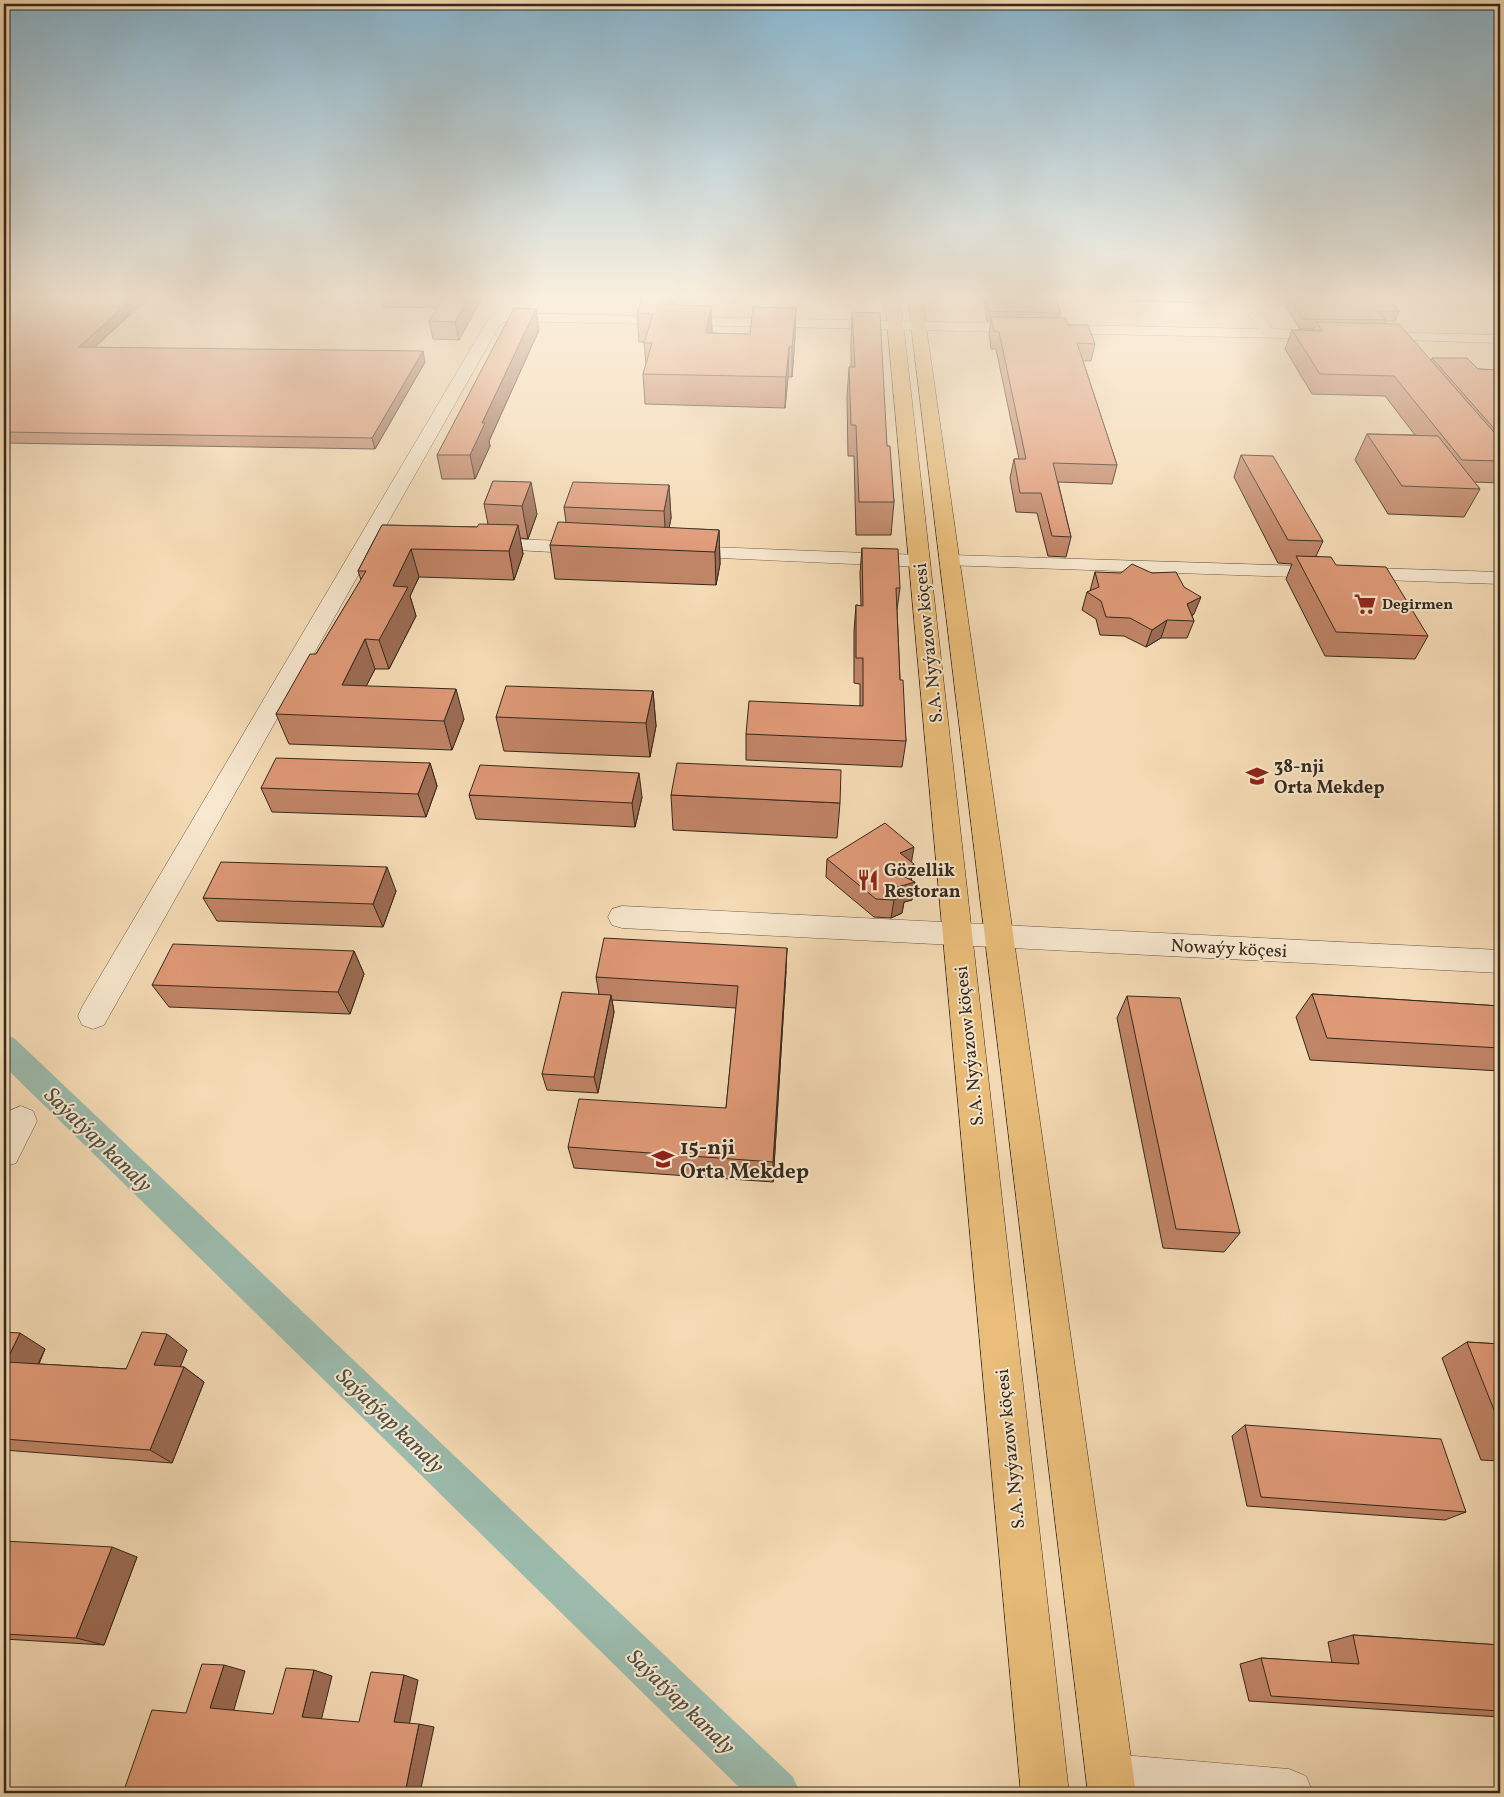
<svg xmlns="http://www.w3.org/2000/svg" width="1504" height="1797" font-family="Vollkorn,serif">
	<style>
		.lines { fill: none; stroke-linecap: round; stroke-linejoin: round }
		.canal { fill: #9cbbad; fill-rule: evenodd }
		.minor-casing { stroke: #645543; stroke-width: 1 }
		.major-casing { stroke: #33281d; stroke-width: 1 }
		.minor { fill: #f8e8cf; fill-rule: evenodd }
		.major { fill: #eabe7a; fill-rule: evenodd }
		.wall { fill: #c08466; stroke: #33281d }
		.shaded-wall { fill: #9c6b53; stroke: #33281d }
		.building { fill: #df9977; stroke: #33281d }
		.labels { text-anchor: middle; stroke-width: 4; stroke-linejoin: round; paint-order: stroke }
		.far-poi-label { font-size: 15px; font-weight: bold; fill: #33281d; stroke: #f8e8cf; text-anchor: start }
		.street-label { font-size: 18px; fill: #33281d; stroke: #f8e8cf }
		.poi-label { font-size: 18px; font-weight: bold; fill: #33281d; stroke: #f8e8cf; text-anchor: start }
		.near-poi-label { font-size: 21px; font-weight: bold; fill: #33281d; stroke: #f8e8cf; text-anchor: start }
		.near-water-label { font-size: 22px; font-style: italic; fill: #4d4d41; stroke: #f8e8cf }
	</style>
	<rect width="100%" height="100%" fill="#f5dbb5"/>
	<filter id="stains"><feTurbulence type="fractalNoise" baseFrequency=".004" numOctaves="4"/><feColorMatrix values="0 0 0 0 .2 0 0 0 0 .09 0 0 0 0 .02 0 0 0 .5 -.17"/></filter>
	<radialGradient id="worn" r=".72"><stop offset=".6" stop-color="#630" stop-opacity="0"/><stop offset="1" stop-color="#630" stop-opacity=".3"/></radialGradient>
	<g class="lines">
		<!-- canal -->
		<path class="canal" d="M4,1035l10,3 779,739 7,16h-55l-741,-727z"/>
		<!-- minor casing -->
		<g class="minor-casing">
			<path id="minor" d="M1237,298h14l22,31 56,2 7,4 -7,4 -823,-18 -7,5 -395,699 -11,4 -11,-4 -4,-9 4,-9 404,-684c2,-3 25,-23 28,-24l7,4 -8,10 745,16z
				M1375,332l125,3v8l-130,-4 -2,-3z
				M486,538l102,4 7,2 3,4 -3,4 -7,2 -109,-6 -3,-4 3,-4z
				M683,546l237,9 7,2 3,4 -3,4 -7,2 -244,-11 -3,-4 3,-4z
				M951,555l549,17v12l-556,-19 -3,-4 3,-4z
				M622,906l878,44v23l-878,-45 -10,-3 -4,-8 4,-8z
				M21,1106l12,5 4,10 -21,42 -12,4v-46l5,-10z
				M1110,1754l179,15 17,7 7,17h-220l-7,-15 7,-17z"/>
		</g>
		<!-- major casing -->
		<g class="major-casing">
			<path id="major" d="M885,298h14l5,33 165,1462h-48z
				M908,298h14l214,1495h-48z"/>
		</g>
		<!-- minor -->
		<use href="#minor" class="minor"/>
		<!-- major -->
		<use href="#major" class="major"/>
	</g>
	<!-- wall -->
	<path class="wall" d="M148,298l-53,49 330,15 -50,87 -371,-6v-135z
		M382,298h100l-23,42 -26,-1 -4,-18 9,-13 -54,-1z
		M642,298h33l-2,7 38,1 1,27 83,4 -3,40h-4l-3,31 -140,-4 -2,-30 3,-10 -2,-22h-5l-2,-29z
		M985,298h71l4,15 -1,5 36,26 -4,17h-8l34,104 -5,19 -54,-2 13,55 -5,20 -18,-1 -11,-43 -21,-1 -6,-34 4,-19h5l-23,-110h-5l-2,-15 2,-13h-4l-3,-18z
		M1126,298h85l-2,5 -82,-2z
		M1280,298h108l11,13 -4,10h-9l-1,2 46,37 1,-2 46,11 22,1v113l-26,-1 6,7 -16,28 -76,-3 -33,-54 12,-26 48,1 -30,-39 -73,-2 -27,-45 7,-19 21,1v-2h-13z
		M852,312l35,134 7,56 -3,33h-35l-2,-79h-6l-1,-59 2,-30h2v-26z
		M539,330l-50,111 1,5 -15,33h-33l-5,-24z
		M1241,455l82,86 -7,15 20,9 92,71 -13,23 -90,-3 -39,-77 6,-15 -14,-1 -44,-86z
		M493,481l44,33 -9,25 -8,-1 3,16 -9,26 -95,-3 -9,19 6,20 -27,53h-14l-9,17 98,33 -12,31 -163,-6 -13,-30 40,-60 45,-74 -3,-9 24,-46 95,2 11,-3 -4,-20z
		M669,485l2,33 -2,10 50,2 1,34 -4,21 -161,-6 -5,-34 16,-23 -2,-15z
		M862,548l38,40 -3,22 3,70 6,61 -4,26 -156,-7v-26l114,-28v-22l-6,-1v-52l2,-26 5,1 -1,-33z
		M1095,572l99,42 -2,2 2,5 -7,17h-26l-15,9 -22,-11 -24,-1 -4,-16 -14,-9 5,-18 3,-1z
		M653,691l3,35 -6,31 -146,-6 -8,-34z
		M430,763l7,23 -11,31 -154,-5 -11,-24z
		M469,795l173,2 -7,30 -159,-8z
		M671,795l169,8 -3,35 -164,-8z
		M827,859l85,4 -1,17 1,20 -8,2 -2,11 -11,5 -17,-1 -48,-40z
		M396,891l-13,36 -166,-6 -14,-23z
		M354,951l10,23 -14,40 -181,-7 -17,-22z
		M786,971l-13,211 -199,-14 -6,-21 158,-39 10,-100 -124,-8 2,12 -16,81 -51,-3 -5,-16 57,-80 -3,-17z
		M1312,994l188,12v65l-190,-11 -14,-43z
		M1127,996l113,237 -16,19 -61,-4 -46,-230z
		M4,1332l41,17 -6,15 87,5 61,-19 -7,17h4l20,15 -32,81 -168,-13z
		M1467,1342l33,2v117l-19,-1 -39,-102z
		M1245,1425l221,87 -21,8 -198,-14 -15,-70z
		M4,1541l133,16 -33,88 -100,-6z
		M1353,1635l147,10v72l-251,-16 -9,-37 21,-6 71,5 -4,-21z"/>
	<!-- shaded-wall -->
	<path class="shaded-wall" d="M133,298h15l-64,59 -5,-10z
		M469,298h13l-23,42 -4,-18z
		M670,298h5l-4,17z
		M711,306l1,29 -6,-2z
		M796,308l-1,29 -3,40v-30z
		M536,309l3,21 -50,111 1,5 -15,33 -5,-24 12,-32z
		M789,347l-1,30 -3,31 1,-31z
		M423,351l2,11 -50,87 -3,-11z
		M531,482l6,32 -9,25 -6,-33z
		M669,485l2,33 -5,26 -2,-33z
		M518,525l5,29 -9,26 -5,-29z
		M719,530l1,34 -4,21 -1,-33z
		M411,549l8,28 -9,19 6,20 -27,53 -10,-29 14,-54z
		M1201,597l-7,17 -11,6 4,-16z
		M1167,620l-6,18 -15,9 6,-17z
		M365,639l10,30 -23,45 -10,-29z
		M456,689l8,30 -12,31 -8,-29z
		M653,691l3,35 -6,31 -4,-34z
		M430,763l7,23 -11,31 -8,-23z
		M639,773l3,24 -7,30 -3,-24z
		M914,847l-3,18 -11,-12z
		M914,864l-3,18h4l-3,18 -8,2 -2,11 -11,5 3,-18v-12l5,-14z
		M387,867l9,24 -13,36 -10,-23z
		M787,948l-1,23 -13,211v-20z
		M354,951l10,23 -14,40 -12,-22z
		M611,995l3,17 -16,81 -4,-16z
		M20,1333l25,16 -13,28 -26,-15z
		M167,1334l20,16 -12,30 -21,-15z
		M184,1367l20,15 -32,81 -22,-13z
		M112,1547l25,10 -33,88 -28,-7z
		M224,1665l21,6 -12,42 -23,-5z
		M314,1670l18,6 -11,45 -19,-4z
		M404,1675l14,5 -9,46 -15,-4z
		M419,1724l15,3 -14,66h-15z"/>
	<!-- building -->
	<path class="building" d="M16,298h117l-54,49 344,4 -51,87 -368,-6v-124z
		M443,298h26l-14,24 -26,-1z
		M642,298h24l-2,7 47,1 -5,27 44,1 3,-27 43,1 -4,39h-3l-3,30 -143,-3 9,-31h-8l9,-29 -16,-1z
		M986,298h70l4,15 -72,-2z
		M1290,298h98l11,13h-22l9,9 -82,-1z
		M514,308l22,1 -54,114h3l-15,32h-33z
		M852,312l28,1 7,133h3l4,56h-35l-3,-77h-5l-2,-58h6z
		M991,317l75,1 2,7h20l7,19 -18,-1 40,122 -64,-2 18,74 -19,-1 -11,-43h-21l-6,-34h12l-27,-127 -5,-1z
		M1316,322l83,2 101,115v22l-38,-1 -68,-84 -74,-2 -28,-44 31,1z
		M1432,358h35l11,11 22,1v63h-2z
		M1367,434l71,2 42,53 -78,-3z
		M1241,455l32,1 50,85 -35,-1z
		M493,481l38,1 -9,24 -38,-2z
		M573,482l96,3 -5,26 -100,-4z
		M558,522l161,8 -4,22 -165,-7z
		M479,524l39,1 -9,26 -98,-2 -18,37 15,1 -29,53 -14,-1 -23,46 114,4 -12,32 -168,-7 34,-60h6l50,-83h-8l24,-46 95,2z
		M862,548l36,1 2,39h-4l4,92h3l3,61 -160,-7 3,-33 114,5v-48h-7v-53l7,1z
		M1296,556l35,1 5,8 50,2 42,69 -92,-4z
		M1132,564l20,9 24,-1 8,15 17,10 -14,7 7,17 -27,-1 -15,10 -22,-12 -24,-1 -5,-16 -14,-9 12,-5 -4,-15 26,1z
		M506,686l147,5 -7,32 -150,-6z
		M276,758l154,5 -12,31 -157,-6z
		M677,763l164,7 -1,33 -169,-8z
		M480,765l159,8 -7,30 -163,-8z
		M885,823l29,24 -14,6 14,11 -15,10 16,8 -21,6 11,7 -11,5 -18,-1 -49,-40z
		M221,862l166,5 -14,37 -170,-6z
		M604,938l183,10 -14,214 -205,-15 11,-48 147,9 12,-122 -142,-9z
		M173,944l181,7 -16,41 -186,-7z
		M562,992l49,3 -17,82 -52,-3z
		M1312,994l188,12v42l-173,-10z
		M1127,996l53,2 60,235 -64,-4z
		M4,1332l16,1 -14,29 120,7 16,-37 25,2 -13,31 30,2 -34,83 -146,-11z
		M1467,1342l33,2v81z
		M1245,1425l196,14 25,73 -205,-15z
		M4,1541l108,6 -36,91 -72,-4z
		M1353,1635l147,10v66l-229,-15 -10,-38 98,6z
		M202,1664l22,1 -14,43 63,6 13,-46 28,2 -12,47 57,5 12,-50 33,3 -10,47 25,2 -14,69h-282l29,-83 34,3z"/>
	<!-- sky -->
	<linearGradient id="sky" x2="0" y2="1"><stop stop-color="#89b7d0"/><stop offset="0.54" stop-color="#faefde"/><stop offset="1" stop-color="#faefde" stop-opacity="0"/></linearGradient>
	<rect width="1504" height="550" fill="url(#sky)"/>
	<!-- icons -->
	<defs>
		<g id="supermarket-bare" transform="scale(1.725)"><path d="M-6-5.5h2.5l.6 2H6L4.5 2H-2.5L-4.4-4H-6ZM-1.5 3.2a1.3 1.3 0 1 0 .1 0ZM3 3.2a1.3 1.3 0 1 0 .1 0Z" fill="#8f2418" stroke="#f8e8cf" stroke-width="2.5" paint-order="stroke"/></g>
		<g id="school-bare" transform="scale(1.725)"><path d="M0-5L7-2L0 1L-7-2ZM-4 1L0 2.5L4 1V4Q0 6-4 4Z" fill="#8f2418" stroke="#f8e8cf" stroke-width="2.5" paint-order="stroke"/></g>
		<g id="restaurant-bare" transform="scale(1.725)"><path d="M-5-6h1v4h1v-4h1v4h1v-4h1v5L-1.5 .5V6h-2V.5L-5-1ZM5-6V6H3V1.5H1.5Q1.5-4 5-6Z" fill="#8f2418" stroke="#f8e8cf" stroke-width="2.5" paint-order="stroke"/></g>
	</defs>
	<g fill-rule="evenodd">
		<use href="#supermarket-bare" x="1365" y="604"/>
		<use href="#school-bare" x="1257" y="776"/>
		<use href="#restaurant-bare" x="868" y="880"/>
		<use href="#school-bare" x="663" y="1159"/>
	</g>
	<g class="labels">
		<!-- far-poi labels -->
		<g class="far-poi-label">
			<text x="1382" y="609">Degirmen</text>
		</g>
		<!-- street labels -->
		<g class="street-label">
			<text transform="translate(928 643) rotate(-96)" y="6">S.A. Nyýazow köçesi</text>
			<text transform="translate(1229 948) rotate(3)" y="6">Nowaýy köçesi</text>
			<text transform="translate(969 1046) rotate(-96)" y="6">S.A. Nyýazow köçesi</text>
			<text transform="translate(1010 1449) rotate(-96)" y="6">S.A. Nyýazow köçesi</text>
		</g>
		<!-- poi labels -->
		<g class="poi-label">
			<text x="1274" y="772">38-nji<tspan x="1274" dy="21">Orta Mekdep</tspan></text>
			<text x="884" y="876">Gözellik<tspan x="884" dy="21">Restoran</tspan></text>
		</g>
		<!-- near-poi labels -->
		<g class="near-poi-label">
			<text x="680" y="1154">15-nji<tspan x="680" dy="24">Orta Mekdep</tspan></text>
		</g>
		<!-- near-water labels -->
		<g class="near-water-label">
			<text transform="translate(99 1139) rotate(44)" y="8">Saýatýap kanaly</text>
			<text transform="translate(391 1420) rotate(44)" y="8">Saýatýap kanaly</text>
			<text transform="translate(682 1701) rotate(44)" y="8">Saýatýap kanaly</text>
		</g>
	</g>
	<!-- margin -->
	<rect width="1504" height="1797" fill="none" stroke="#f5dbb5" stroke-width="20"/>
	<rect x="5" y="5" width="1494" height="1787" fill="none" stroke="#33281d" stroke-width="2.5"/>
	<rect x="10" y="10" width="1484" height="1777" fill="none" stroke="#33281d"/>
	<rect width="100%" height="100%" filter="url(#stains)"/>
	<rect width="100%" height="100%" fill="url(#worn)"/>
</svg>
